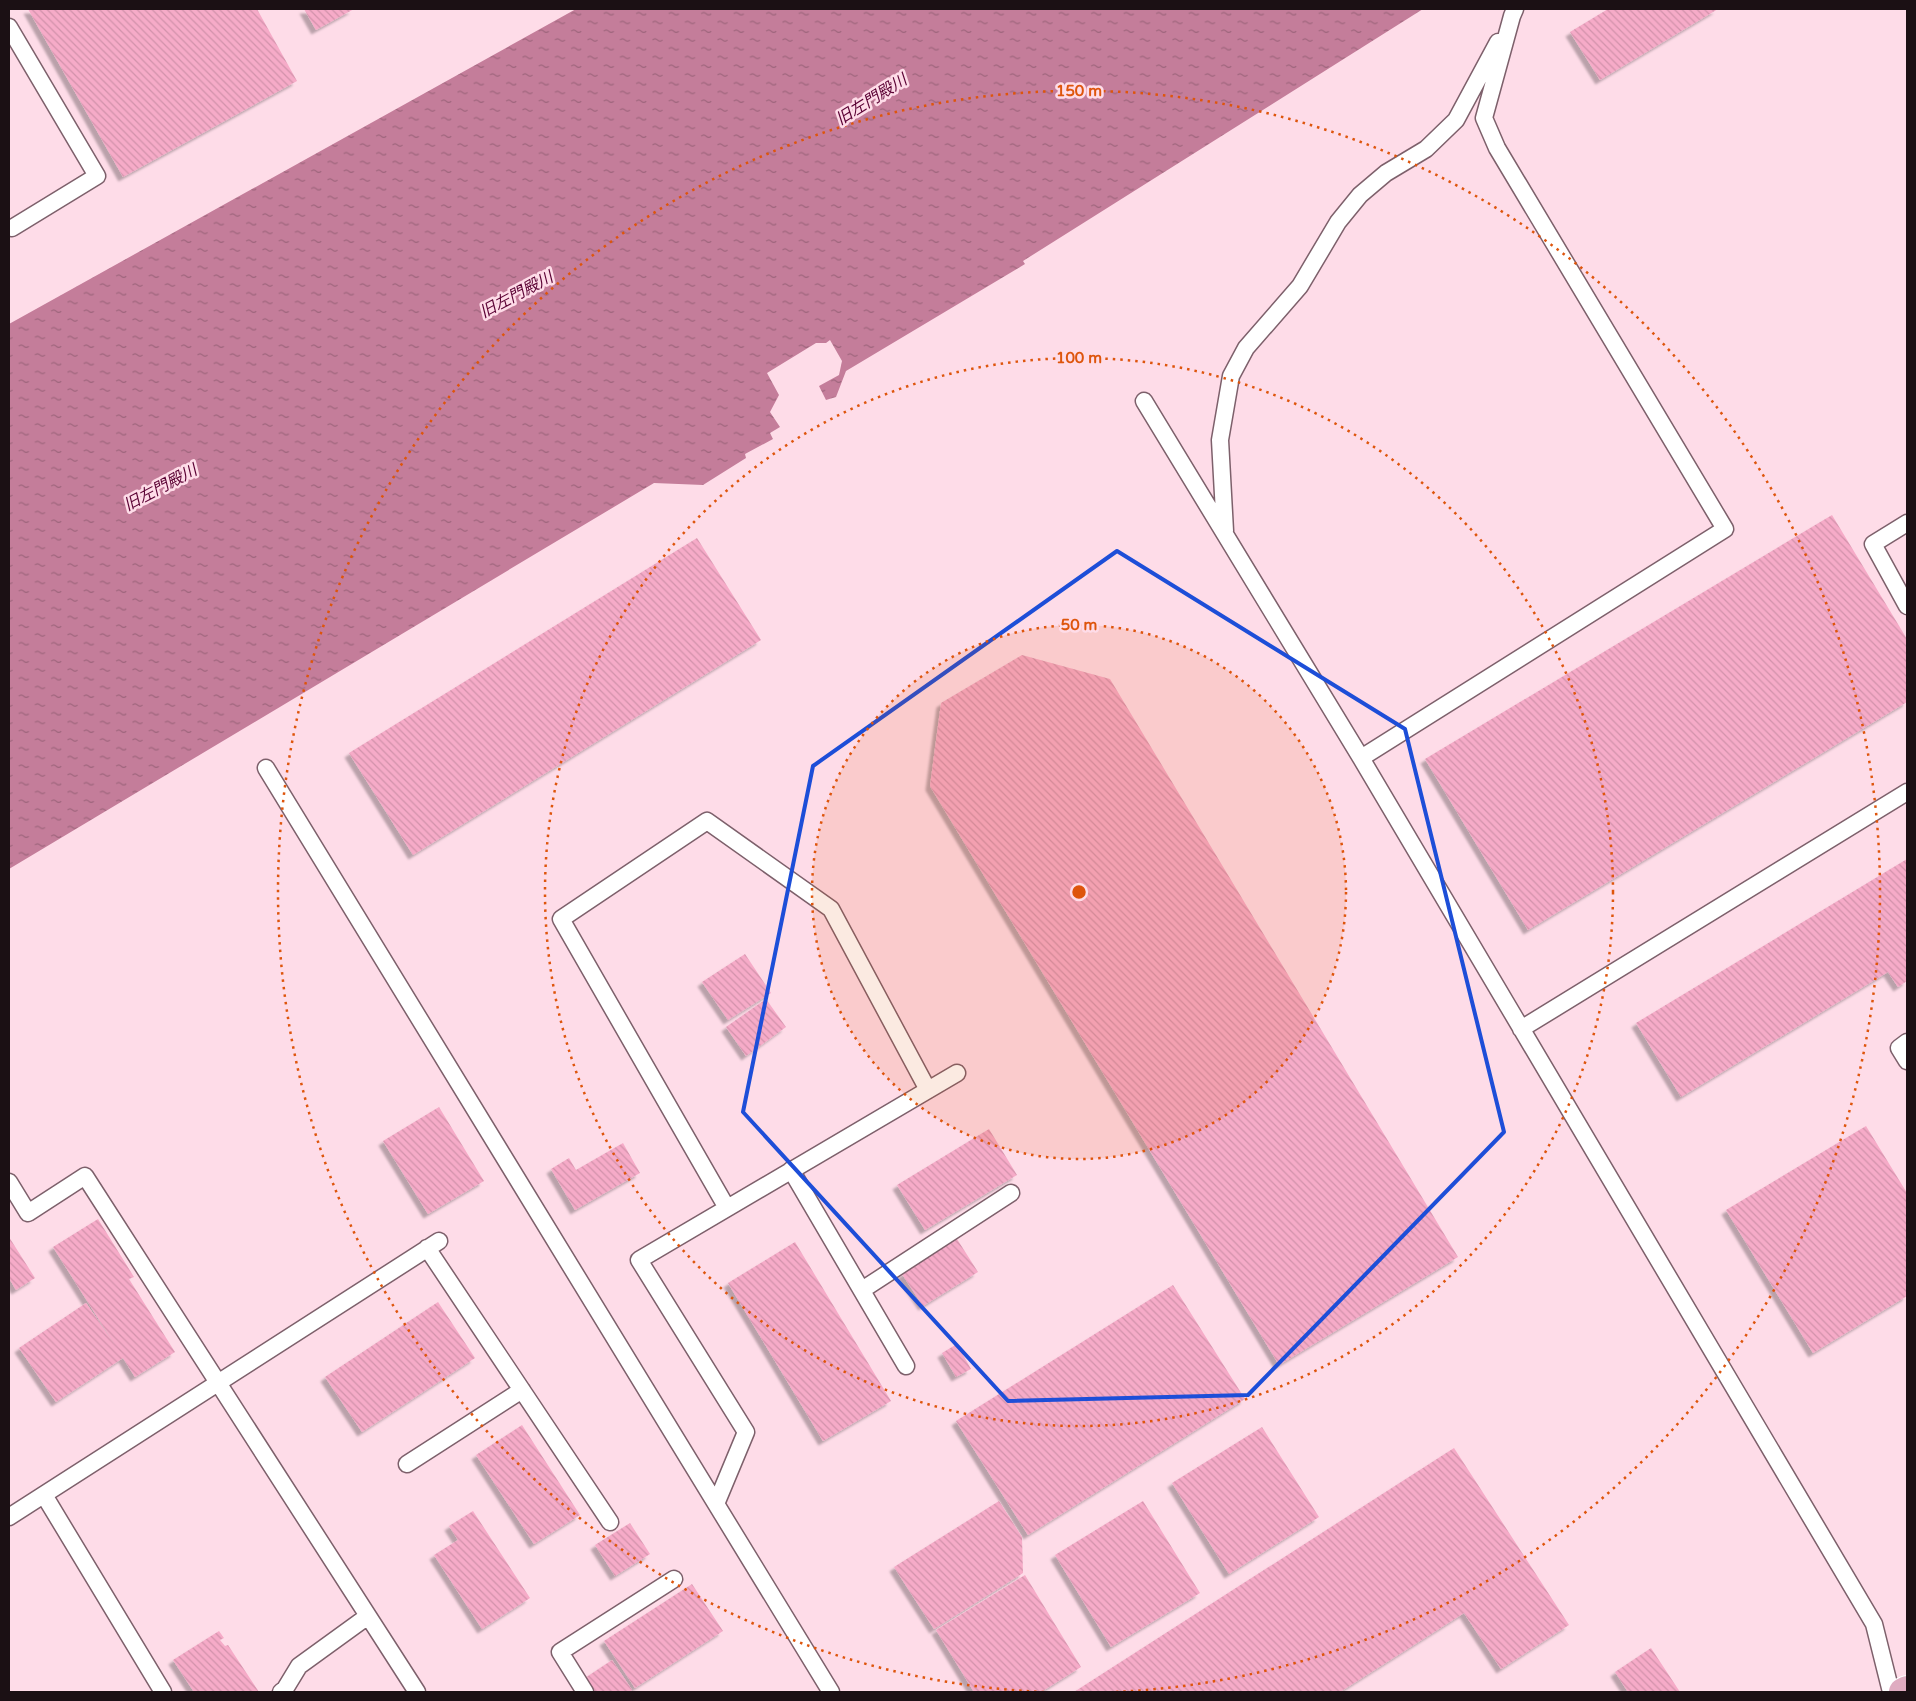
<svg xmlns="http://www.w3.org/2000/svg" width="1916" height="1701" font-family="'Varela Round','Noto Sans JP',sans-serif">
	<style>
		.water { fill: url(#water-ripples) }
		.building { fill: url(#building-back-hatch); filter: url(#shadow) }
		.lines { fill: none; stroke-linecap: round; stroke-linejoin: round }
		.service-casing { stroke: #7d606b; stroke-width: 19 }
		.primary-casing { stroke: #fff; stroke-width: 30 }
		.service { stroke: #fff; stroke-width: 16 }
		.primary { stroke: #dfacc1; stroke-width: 28 }
		.marked { fill: none; stroke: #1d4ed8; stroke-width: 4; stroke-linejoin: round }
		.ring { fill: none; stroke: #de550c; stroke-width: 2.5; stroke-dasharray: 2.5 5 }
		.labels { text-anchor: middle; stroke-width: 5; stroke-linejoin: round; paint-order: stroke }
		.water-label { font-size: 16px; font-style: italic; fill: #5a0133; stroke: #fedce8 }
		.centre { fill: #de550c; stroke: #fedce8; stroke-width: 2.5 }
		.ring-label { font-size: 15px; text-anchor: middle; font-weight: bold; fill: #de550c; stroke: #fedce8; stroke-width: 5; stroke-linejoin: round; paint-order: stroke }
	</style>
	<defs>
		<pattern id="water-ripples" width="26" height="14" patternUnits="userSpaceOnUse" patternTransform="scale(1.25)"><rect width="26" height="14" fill="#c47d9a"/><path d="M2 4q2-2 4 0t4 0M15 11q2-2 4 0t4 0" fill="none" stroke="#9e657c"/></pattern>
		<pattern id="building-back-hatch" width="6" height="6" patternUnits="userSpaceOnUse" patternTransform="scale(1.25)"><rect width="6" height="6" fill="#f6abc8"/><path d="M-1 5l2 2M0 0l6 6M5-1l2 2" fill="none" stroke="#d292ab"/></pattern>
		<filter id="shadow"><feDropShadow dx="-4.5" dy="4.5" stdDeviation="1" flood-color="#0004"/></filter>
	</defs>
	<rect width="100%" height="100%" fill="#fedce8"/>
	<!-- water -->
	<path class="water" d="M576,9h847l-400,252 2,3 -179,107 -10,26 -10,3 -7,-14 20,-11 3,-14 -12,-21 -4,3h-10l-49,30 12,22 -9,17 10,15 -10,6 3,6 -28,15 1,4 -43,27 -49,-2 -645,386v-545z"/>
	<!-- building -->
	<path class="building" d="M28,9h229l40,72 -174,96z
		M304,9h50l-38,21z
		M1608,9h110l-118,71 -30,-48z
		M1832,515l75,124v63l-379,228 -103,-171z
		M697,538l64,102 -348,215 -64,-102z
		M1022,655l88,24 348,578 -179,108 -349,-579 11,-83z
		M1907,859v122l-9,6 -10,-15 -207,125 -45,-74z
		M745,954l26,39 -43,27 -26,-38z
		M766,999l20,28 -40,29 -20,-29z
		M439,1107l45,74 -56,33 -45,-73z
		M1866,1126l41,67v103l-94,57 -87,-143z
		M989,1129l28,46 -92,55 -28,-45z
		M623,1143l17,30 -65,37 -24,-41 18,-11 7,12z
		M98,1219l36,58 -5,2 46,73 -40,25 -12,-19 -67,44 -37,-54 67,-45 29,42 -62,-98z
		M9,1237l26,41 -19,12 -7,-12z
		M957,1239l21,33 -55,34 -21,-32z
		M795,1242l96,159 -68,40 -95,-158z
		M1173,1285l72,114 -217,136 -72,-114z
		M438,1302l37,56 -113,74 -37,-55z
		M957,1344l14,25 -15,8 -14,-24z
		M522,1425l58,90 -46,29 -58,-89z
		M1262,1427l57,90 -90,57 -57,-91z
		M1454,1448l115,177 -68,44 -37,-56 -124,79h-266z
		M999,1501l23,36 1,36 -89,56 -40,-62z
		M1143,1501l57,92 -89,54 -56,-92z
		M473,1511l57,87 -48,31 -48,-74 24,-15 -9,-14z
		M630,1523l20,31 -35,22 -20,-31z
		M1025,1575l56,92 -40,25h-67l-38,-62z
		M692,1584l31,47 -88,57 -31,-47z
		M219,1631l5,7 -4,2 5,6 3,-1 31,47h-65l-21,-32z
		M1651,1648l29,44h-52l-13,-20z
		M612,1660l20,30 -3,2h-34l-10,-14z"/>
	<g class="lines">
		<!-- service casing -->
		<g class="service-casing">
			<path id="service" d="M9,27l88,149 -85,52
				M1144,401l217,357 513,866 17,68
				M1907,523l-34,21 34,62
				M1225,531l-5,-91 11,-64 15,-28 54,-62 38,-64 22,-27 26,-22 40,-24 30,-29 42,-78
				M1361,758l364,-229 -228,-381 -13,-30 28,-102 3,-7
				M266,768l565,924
				M1521,1029l386,-237
				M1907,1042l-8,6 8,13
				M791,1170l115,196
				M9,1182l19,31 57,-37 332,516
				M727,1208l-166,-289 146,-98 124,88 97,181
				M427,1248l183,274
				M862,1290l149,-97
				M407,1464l115,-74
				M44,1495l119,197
				M716,1504l30,-72 -107,-172 318,-187
				M9,1517l430,-276
				M281,1692l4,-3 14,-23 69,-50
				M585,1692l-25,-40 114,-73"/>
		</g>
		<!-- primary casing -->
		<g class="primary-casing">
			<path id="primary" d="M1903,1692l4,-2"/>
		</g>
		<!-- service -->
		<use href="#service" class="service"/>
		<!-- primary -->
		<use href="#primary" class="primary"/>
	</g>
	<!-- marked area -->
	<path class="marked" d="M1117,551l288,178 99,403 -256,263 -240,6 -265,-289 70,-346z"/>
	<!-- distance rings -->
	<circle cx="1079" cy="892" r="267" fill="#de550c" fill-opacity=".12"/>
	<g class="ring">
		<circle cx="1079" cy="892" r="267"/>
		<circle cx="1079" cy="892" r="534"/>
		<path d="M1044 1692A801 801 0 1 1 1114 1692"/>
	</g>
	<g class="labels">
		<!-- water labels -->
		<g class="water-label">
			<text transform="translate(871 99) rotate(-32)" y="6">旧左門殿川</text>
			<text transform="translate(516 294) rotate(-28)" y="6">旧左門殿川</text>
			<text transform="translate(160 487) rotate(-28)" y="6">旧左門殿川</text>
		</g>
	</g>
	<circle cx="1079" cy="892" r="8" class="centre"/>
	<g class="ring-label">
		<text x="1079" y="96">150 m</text>
		<text x="1079" y="363">100 m</text>
		<text x="1079" y="630">50 m</text>
	</g>
	<!-- border -->
	<rect width="1916" height="1701" fill="none" stroke="#1b1014" stroke-width="20"/>
</svg>
